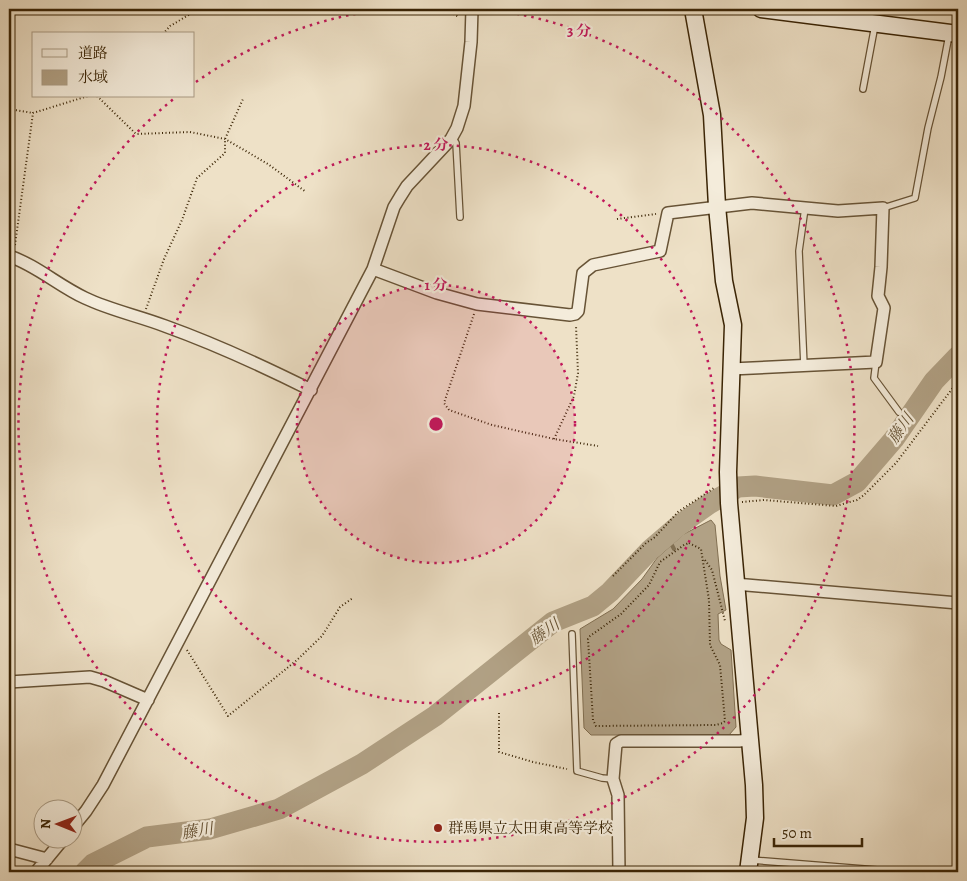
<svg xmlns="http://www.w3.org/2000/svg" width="967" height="881" font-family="Alegreya,'Noto Serif JP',serif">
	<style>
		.water { fill: #b1a185; stroke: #816f52 }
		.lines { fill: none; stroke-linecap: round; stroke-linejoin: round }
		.stream { stroke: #816f52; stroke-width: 4 }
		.river { stroke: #b1a185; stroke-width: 21 }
		.lane-casing { stroke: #675336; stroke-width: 8 }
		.street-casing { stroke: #675336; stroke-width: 14 }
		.secondary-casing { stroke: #3a2405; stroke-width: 19 }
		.path { stroke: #3a2405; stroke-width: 2; stroke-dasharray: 1 2.5; stroke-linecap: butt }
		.lane { stroke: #f4ecdb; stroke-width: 5.5 }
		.street { stroke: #f4ecdb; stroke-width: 11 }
		.secondary { stroke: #f4ecdb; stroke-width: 16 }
		.ring { fill: none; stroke: #c2185b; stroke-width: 2.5; stroke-dasharray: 2.5 5 }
		.poi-dot { fill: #8f2418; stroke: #f4ecdb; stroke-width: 2 }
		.labels { text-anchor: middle; stroke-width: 4.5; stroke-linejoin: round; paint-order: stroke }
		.poi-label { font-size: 15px; fill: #3a2405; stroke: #f4ecdb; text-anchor: start }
		.water-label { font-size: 16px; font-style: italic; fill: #645032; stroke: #f4ecdb }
		.centre { fill: #c2185b; stroke: #f4ecdb; stroke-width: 2.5 }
		.ring-label { font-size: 15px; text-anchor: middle; font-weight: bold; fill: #c2185b; stroke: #f4ecdb; stroke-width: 4.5; stroke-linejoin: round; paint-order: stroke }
	</style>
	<rect width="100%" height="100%" fill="#eee1c7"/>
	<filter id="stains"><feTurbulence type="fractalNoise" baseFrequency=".004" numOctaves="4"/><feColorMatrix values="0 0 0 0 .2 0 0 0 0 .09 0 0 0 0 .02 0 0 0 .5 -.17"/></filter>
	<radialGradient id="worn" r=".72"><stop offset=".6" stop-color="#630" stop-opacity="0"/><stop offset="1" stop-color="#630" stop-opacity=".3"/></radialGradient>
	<!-- water -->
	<path class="water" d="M711,520l4,5 5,51 6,34 -8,4 1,26 2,4 10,6 5,77 -7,8h-138l-7,-7 -4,-99 33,-20 29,-30 15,-21 27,-24z"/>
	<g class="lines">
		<!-- stream -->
		<path class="stream" d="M709,504v7
			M667,536l7,13"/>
		<!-- river -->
		<path class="river" d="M85,872l8,-8 54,-27 63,-8 69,-20 83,-45 73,-48 118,-94 40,-16 17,-14 40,-42 28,-24 31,-22 29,-17 17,-1 78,9 24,-13 37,-43 40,-58 24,-25"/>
		<!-- lane casing -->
		<g class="lane-casing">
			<path id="lane" d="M863,89l12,-64
				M452,137l4,6 4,74
				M883,208l32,-10 13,-70 13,-51 8,-42
				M876,362l-2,16 25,34
				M804,366l-5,-115 6,-43
				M572,634l5,137 25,7 11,1
				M751,860l151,12
				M957,872l1,-10"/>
		</g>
		<!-- street casing -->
		<g class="street-casing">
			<path id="street" d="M9,256c27,9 50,30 76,42 25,12 54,18 80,28 50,18 98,40 146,64
				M373,269l64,24 40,11 93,11 5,-1 3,-3 5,-38 10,-8 67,-14 8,-38 84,-10 86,8 45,-3 -2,59 -3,29 6,12 -8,54 -145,7
				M735,584l223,19
				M9,682l81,-5 14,4 44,19
				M72,828l14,-17 17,-26 270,-516 21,-62 6,-10 7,-11 44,-47 6,-11 7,-22 7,-64 1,-33
				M9,849l38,10
				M36,872l28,-34
				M619,872l-1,-77 -5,-16 3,-35 5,-3h118l11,-1"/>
		</g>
		<!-- secondary casing -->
		<g class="secondary-casing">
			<path id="secondary" d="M693,9l19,106 5,91 7,75 9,44 -5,147 1,31 25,282 1,33 -7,54
				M761,9l197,25"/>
		</g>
		<!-- path -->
		<path class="path" d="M444,9l15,8
			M163,34l7,-8 29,-17
			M97,96l39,38 54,-2 35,7 43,25 38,28
			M9,109l24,4
			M617,219l39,-5
			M15,245l18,-132 55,-17
			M9,285l2,-15
			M146,309l18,-50 18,-39 15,-42 28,-25v-14l18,-40
			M474,314l-30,89 5,7 43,15 62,14 44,7
			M554,439l20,-43 4,-23 -2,-47
			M742,502l22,-2 72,6 21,-6 7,-5 32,-32 62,-82
			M689,543l12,6 8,51 1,45 10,20 5,56 -2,2 -7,2 -120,1 -3,-6 -5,-81 2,-3 31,-22 28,-29 11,-23 24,-17z
			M705,560l7,10 13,51
			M613,576l33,-33 9,-6 23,-25 36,-24
			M187,650l41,66 69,-56 25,-24 18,-29 13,-9
			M499,713v39l34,10 34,7"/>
		<!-- lane -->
		<use href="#lane" class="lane"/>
		<!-- street -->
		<use href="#street" class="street"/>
		<!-- secondary -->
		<use href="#secondary" class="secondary"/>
	</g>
	<!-- distance rings -->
	<circle cx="436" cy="424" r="139" fill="#c2185b" fill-opacity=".12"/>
	<g class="ring">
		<circle cx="436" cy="424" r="139"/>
		<circle cx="436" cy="424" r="279"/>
		<path d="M196 82A418 418 0 0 1 385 9M487 9A418 418 0 1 1 176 97"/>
	</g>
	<!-- markers -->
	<circle class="poi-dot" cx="438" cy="828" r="5"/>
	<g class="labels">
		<!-- poi labels -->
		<g class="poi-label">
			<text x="448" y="833">群馬県立太田東高等学校</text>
		</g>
		<!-- water labels -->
		<g class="water-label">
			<text transform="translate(900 428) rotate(-54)" y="6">藤川</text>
			<text transform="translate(544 631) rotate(-35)" y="6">藤川</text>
			<text transform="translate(197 830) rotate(-9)" y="6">藤川</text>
		</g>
	</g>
	<circle cx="436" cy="424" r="8" class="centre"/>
	<g class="ring-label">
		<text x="579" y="36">3 分</text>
		<text x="436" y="150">2 分</text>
		<text x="436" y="290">1 分</text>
	</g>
	<!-- margin -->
	<rect width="967" height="881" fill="none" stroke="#eee1c7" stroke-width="30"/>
	<rect x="10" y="10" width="947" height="861" fill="none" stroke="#3a2405" stroke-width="2.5"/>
	<rect x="15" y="15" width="937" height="851" fill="none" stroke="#3a2405"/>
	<!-- legend -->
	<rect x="32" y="32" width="162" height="65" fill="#f4ecdb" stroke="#aa9c85"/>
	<rect x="42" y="49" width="25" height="8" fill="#f4ecdb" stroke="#aa9c85"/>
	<text x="78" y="58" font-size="15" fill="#3a2405">道路</text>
	<rect x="42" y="70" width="25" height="15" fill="#b1a185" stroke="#aa9c85"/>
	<text x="78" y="82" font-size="15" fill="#3a2405">水域</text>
	<!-- north arrow -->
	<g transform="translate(58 824) rotate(271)"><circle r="24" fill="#f4ecdb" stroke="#aa9c85"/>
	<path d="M0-4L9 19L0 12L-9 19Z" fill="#8f2418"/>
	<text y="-8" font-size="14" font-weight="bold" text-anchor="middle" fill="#3a2405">N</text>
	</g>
	<!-- scale -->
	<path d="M774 838v8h88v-8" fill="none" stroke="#3a2405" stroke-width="2.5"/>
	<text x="782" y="838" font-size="15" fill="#3a2405" stroke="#f4ecdb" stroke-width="4" paint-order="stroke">50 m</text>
	<rect width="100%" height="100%" filter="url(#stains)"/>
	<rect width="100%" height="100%" fill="url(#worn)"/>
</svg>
